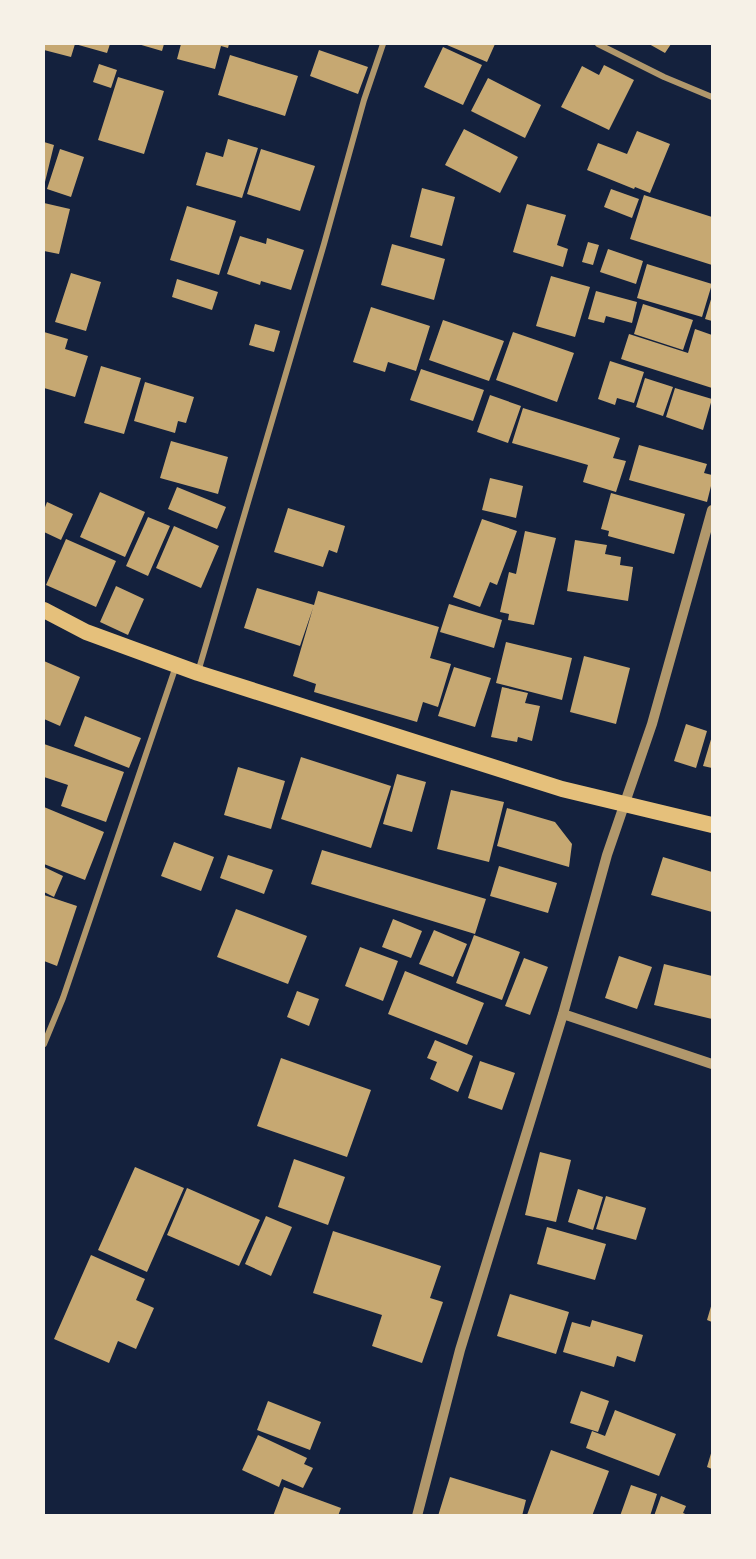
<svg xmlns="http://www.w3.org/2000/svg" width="756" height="1559" font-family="'Playfair Display',serif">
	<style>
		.building { fill: #c6a872 }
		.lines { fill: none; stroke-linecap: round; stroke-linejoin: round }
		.minor { stroke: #b1986c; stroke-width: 6 }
		.tertiary { stroke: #b1986c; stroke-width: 10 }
		.trunk { stroke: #e5c07b; stroke-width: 16 }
	</style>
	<rect width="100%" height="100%" fill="#14213d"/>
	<!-- building -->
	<path class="building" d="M44,44h31l-4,13 -27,-7z
		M75,44h35l-3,9z
		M138,44h26l-2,7z
		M181,44h48l-1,4 -7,-2 -6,23 -38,-10z
		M447,44h48l-8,18 -40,-17z
		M649,44h22l-6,9z
		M443,47l39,18 -19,40 -39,-18z
		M319,50l49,17 -10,27 -48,-18z
		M230,55l68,21 -13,40 -67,-21z
		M99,64l18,6 -6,18 -18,-6z
		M604,65l30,15 -25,50 -48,-23 21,-41 17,9z
		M118,77l46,14 -20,63 -46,-14z
		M488,78l53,27 -16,33 -54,-27z
		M464,129l54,28 -18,36 -55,-28z
		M637,131l33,13 -20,49 -15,-6 -1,2 -47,-19 11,-27 29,11z
		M228,139l30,9 -16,50 -46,-13 10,-33 17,5z
		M44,142l10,3 -10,41z
		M60,149l24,8 -13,40 -24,-8z
		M261,149l54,17 -15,45 -53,-17z
		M422,188l33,9 -13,49 -32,-9z
		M611,189l28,10 -7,19 -28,-11z
		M644,195l68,22v48l-82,-26z
		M44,203l26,6 -11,45 -15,-3z
		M527,204l39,11 -9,30 11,4 -5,18 -50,-15z
		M187,206l49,15 -17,54 -49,-15z
		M240,236l26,8 1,-6 37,12 -13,40 -30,-9 -1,4 -33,-11z
		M588,242l11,3 -6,20 -11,-3z
		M392,244l53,15 -11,41 -53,-15z
		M608,249l35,12 -7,23 -36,-12z
		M647,264l65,20 -10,33 -65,-19z
		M71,273l30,9 -15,49 -31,-9z
		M551,276l39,11 -15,50 -39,-11z
		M177,279l41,13 -6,18 -40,-13z
		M596,291l41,11 -5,21 -26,-7 -2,7 -16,-4z
		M712,296v25l-7,-2z
		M643,304l50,16 -10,30 -49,-16z
		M371,307l59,19 -14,45 -28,-9 -3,10 -32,-10z
		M443,320l61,21 -15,40 -60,-21z
		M255,324l25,7 -6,21 -25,-7z
		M695,329l17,6v53l-91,-29 8,-25 59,19z
		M44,332l24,7 -3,10 23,7 -13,41 -31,-9z
		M513,332l61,21 -17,49 -61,-22z
		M610,361l34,11 -10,31 -17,-5 -2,7 -17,-6z
		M101,366l40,12 -17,56 -40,-11z
		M421,369l63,21 -11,31 -63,-21z
		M645,378l28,9 -10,29 -27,-9z
		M145,382l49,15 -8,26 -8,-2 -3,12 -41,-12z
		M675,388l37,11 -9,31 -37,-13z
		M490,395l31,11 -13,37 -31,-11z
		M523,408l97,30 -7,20 13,3 -10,31 -33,-10 5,-17 -76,-22z
		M171,441l57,16 -10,37 -58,-16z
		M639,445l68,19 -3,9 8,2v7l-5,20 -78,-22z
		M490,478l33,8 -7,32 -34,-8z
		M177,487l49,20 -9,22 -49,-20z
		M100,492l45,20 -20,45 -45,-20z
		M611,493l74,21 -11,40 -66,-18 1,-5 -8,-2z
		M47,502l26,12 -12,26 -17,-8v-22z
		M288,508l57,18 -8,27 -8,-3 -6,17 -49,-15z
		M148,517l22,9 -22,50 -22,-10z
		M482,519l35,12 -20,54 -7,-3 -10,25 -27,-10z
		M174,526l45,20 -18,42 -45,-20z
		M525,531l31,7 -22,87 -26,-5 1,-6 -9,-2 9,-40 7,2z
		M66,539l50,22 -20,46 -50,-22z
		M575,540l32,5 -2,9 16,3 -1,8 13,2 -5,34 -61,-10z
		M116,586l28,13 -16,36 -28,-13z
		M257,588l57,17 4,-14 121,36 -9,31 21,6 -13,43 -15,-5 -6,20 -103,-30 2,-8 -23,-8 20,-68 -13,38 -56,-18z
		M449,604l53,16 -8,28 -54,-16z
		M506,642l66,16 -10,42 -66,-17z
		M584,656l46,12 -14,56 -46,-12z
		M44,661l36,16 -20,49 -16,-7z
		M454,667l37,11 -16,49 -37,-11z
		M502,687l26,6 -3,10 15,3 -8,35 -14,-4 -1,5 -26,-5z
		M85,716l56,22 -12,30 -55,-22z
		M686,724l21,7 -11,37 -22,-7z
		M712,736v32l-9,-2z
		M44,744l80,28 -18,50 -45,-16 7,-21 -24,-8z
		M301,757l90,29 -20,62 -90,-29z
		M238,767l47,14 -14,48 -47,-14z
		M397,774l29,8 -14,50 -29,-8z
		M451,790l53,12 -15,60 -52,-13z
		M44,807l60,25 -19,48 -41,-16z
		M507,808l48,14 17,22 -3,23 -72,-21z
		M174,842l40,15 -13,34 -40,-15z
		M322,850l164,49 -11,35 -164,-50z
		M228,855l45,15 -9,24 -44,-16z
		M663,857l49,15v40l-61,-17z
		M499,866l58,17 -9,30 -58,-17z
		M44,867l19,9 -9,21 -10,-5z
		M44,895l33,11 -20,60 -13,-5z
		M236,909l71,27 -19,48 -71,-27z
		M393,919l29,12 -11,27 -29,-11z
		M434,930l33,14 -14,33 -34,-13z
		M474,935l46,17 -18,48 -46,-17z
		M360,947l38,14 -15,40 -38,-15z
		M619,956l33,11 -15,42 -32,-11z
		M524,958l24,9 -18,48 -25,-9z
		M664,964l48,12v43l-58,-14z
		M405,971l79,32 -17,42 -79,-31z
		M297,991l22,8 -10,27 -22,-9z
		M435,1040l38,16 -15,36 -28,-13 7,-17 -10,-4z
		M281,1058l90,32 -24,67 -90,-31z
		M480,1061l35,12 -13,37 -34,-12z
		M540,1152l31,8 -15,62 -31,-7z
		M294,1159l51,18 -17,48 -50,-18z
		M135,1167l49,21 -37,84 -49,-22z
		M187,1188l73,32 -21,46 -72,-31z
		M578,1189l25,8 -10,33 -25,-8z
		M606,1196l40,12 -10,32 -40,-11z
		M266,1216l26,11 -21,49 -26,-12z
		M547,1227l59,17 -11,36 -58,-16z
		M333,1231l108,35 -11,32 13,4 -21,61 -50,-17 10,-31 -69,-22z
		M91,1255l54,24 -9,21 18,8 -18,41 -18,-8 -9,22 -55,-24z
		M510,1294l59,18 -13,42 -59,-18z
		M712,1303v19l-5,-2z
		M592,1320l51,15 -8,27 -18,-6 -3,11 -51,-15 9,-30 18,5z
		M581,1391l28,10 -11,31 -28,-9z
		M268,1401l53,21 -11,28 -53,-20z
		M615,1410l61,24 -17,42 -73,-28 6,-17 13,5z
		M258,1435l49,23 -3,6 9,4 -10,20 -21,-9 -3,8 -37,-17z
		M551,1450l58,21 -17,45 -65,-1z
		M712,1450v19l-5,-2z
		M450,1477l76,23 -4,16h-84z
		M631,1485l26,9 -7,22h-30z
		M284,1487l57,21 -3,8h-65z
		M661,1496l25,10 -3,7 7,3h-36z"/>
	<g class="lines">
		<!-- minor -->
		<path class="minor" d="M598,44l66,33 48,20
			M198,672l126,-428 40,-144 19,-56
			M44,1044l19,-46 113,-332"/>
		<!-- tertiary -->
		<path class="tertiary" d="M563,1014l149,50
			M417,1516l43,-166 103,-336 44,-159 45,-131 60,-214"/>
		<!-- trunk -->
		<path class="trunk" d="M44,610l42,22 112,41 364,116 150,36"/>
	</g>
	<!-- border -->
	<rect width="756" height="1559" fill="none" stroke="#f6f1e7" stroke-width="90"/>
</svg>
